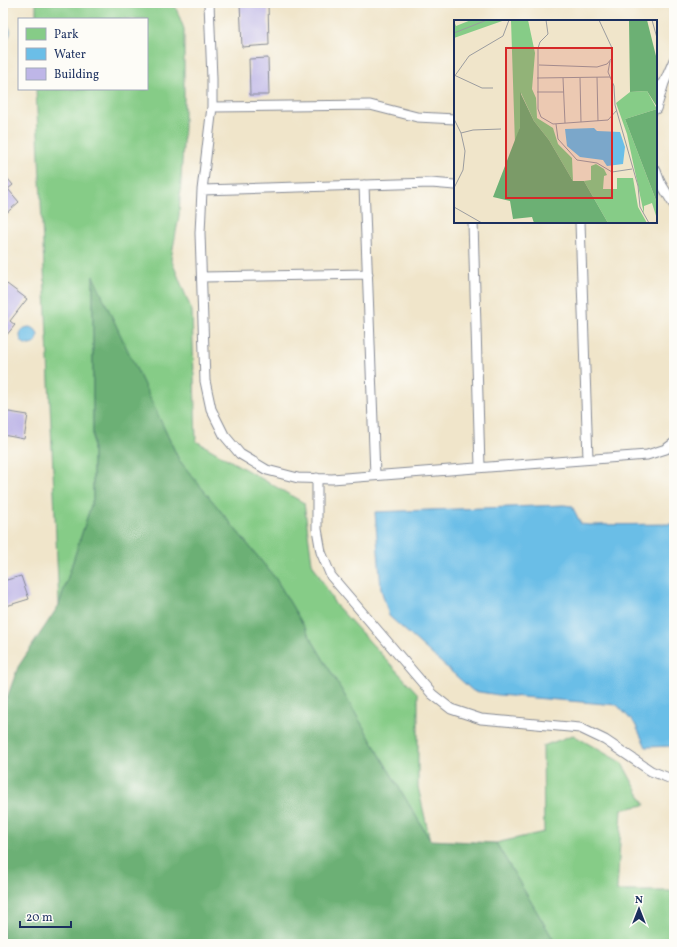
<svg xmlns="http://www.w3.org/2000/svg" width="677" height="947" font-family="Vollkorn,serif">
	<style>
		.green { fill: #86cc87; stroke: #507e72 }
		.forest { fill: #6cb074; stroke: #447069 }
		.water { fill: #6bbee7; stroke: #4376a2 }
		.building { fill: #beb6e7 }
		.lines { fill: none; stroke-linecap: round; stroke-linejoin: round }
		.service-casing { stroke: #868a94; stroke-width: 11 }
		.service { stroke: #fff; stroke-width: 9 }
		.inset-road { fill: none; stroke: #9b9c9f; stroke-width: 1 }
		.view { fill: #d62828; fill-opacity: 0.15; stroke: #d62828; stroke-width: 2 }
		.inset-edge { fill: none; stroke: #1b2f5e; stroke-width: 2 }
	</style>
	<rect width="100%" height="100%" fill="#fdfcf7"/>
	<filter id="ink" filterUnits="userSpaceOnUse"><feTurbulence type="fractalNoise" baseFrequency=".025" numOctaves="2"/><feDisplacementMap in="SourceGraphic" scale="8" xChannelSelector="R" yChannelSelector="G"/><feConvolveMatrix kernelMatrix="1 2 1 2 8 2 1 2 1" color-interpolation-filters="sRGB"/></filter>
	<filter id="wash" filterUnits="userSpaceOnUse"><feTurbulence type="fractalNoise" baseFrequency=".012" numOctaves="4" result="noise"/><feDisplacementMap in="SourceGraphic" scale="16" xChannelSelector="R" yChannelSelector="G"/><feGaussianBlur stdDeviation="0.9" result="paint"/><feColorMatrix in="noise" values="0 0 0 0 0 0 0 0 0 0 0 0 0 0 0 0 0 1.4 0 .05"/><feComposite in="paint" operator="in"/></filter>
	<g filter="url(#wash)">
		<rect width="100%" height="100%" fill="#f0e5ca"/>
		<!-- green -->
		<path class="green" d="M36,3h138l10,26v97l-5,90 -8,43 21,52 4,130 108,62 8,60 23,41 83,90v93l12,53 -154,-261 -97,-119 -86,-183v222l-34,106 -23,-516h111v-70h-111z
			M573,735l49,28 23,42 -23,4 -5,82h57v53h-118l-60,-101 48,-11 -1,-86z"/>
		<!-- forest -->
		<path class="forest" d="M93,276l86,184 97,119 154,261 66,3 60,101h-553v-235l15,-42 41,-62 34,-106z"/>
		<!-- water -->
		<path class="water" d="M3,22c10,5 9,15 0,20z
			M20 336a9 9 0 1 1 18 0a9 9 0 1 1-18 0Z
			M564,505l8,1 9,18 7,1 86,-1v222l-28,1 -11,-23 -18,-19 -118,-10 -26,-4 -84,-75 -8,-27 -6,-77z"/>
		<g id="blocks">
			<!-- building -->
			<path class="building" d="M3,3h10l-10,5z
				M240,3h28l1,42 -27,2z
				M268,58l1,37h-19l-1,-36z
				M3,107h2v8l-2,1z
				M3,173l10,12 -5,4 11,13 -16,14z
				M7,284l20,15 -17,22 5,4 -10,12 -2,-2v-46z
				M3,411l25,4 -4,24 -21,-4z
				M21,576l8,23 -26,8v-26z"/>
		</g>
	</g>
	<g filter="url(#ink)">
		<use href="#blocks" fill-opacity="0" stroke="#868a94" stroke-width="1"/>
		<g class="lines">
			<!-- service casing -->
			<g class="service-casing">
				<path id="service" d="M209,3l3,76v28l-10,83 -2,43 5,148 6,28 13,26 16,19 27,16 31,8 34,1 315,-24 19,-6 8,-6
					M656,89l8,-6 10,-23
					M212,107l158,-2 47,12 38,2
					M656,109l8,-26
					M656,171l4,11 14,23
					M364,185l11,290
					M202,190l229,-7 24,2
					M473,222l7,245
					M580,222l8,237
					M202,277l166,-3
					M317,478v51l4,23 10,24 101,118 19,15 30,10 99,9 25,12 46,31 23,9"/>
			</g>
			<!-- service -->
			<use href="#service" class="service"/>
		</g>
	</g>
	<!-- overview -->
	<g transform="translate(454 20)">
		<rect width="203" height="203" fill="#f0e5ca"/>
		<path d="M17,0h34l-51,18v-17l2,5zM57,0h17l7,33 -3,36 4,9 1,20 16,10 5,16 14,14 1,23 -24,-41 -15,-19 -13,-28 -1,34 -5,17zM193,71l10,18 -32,10 32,84v16l-5,-16 -8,3v8l-17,-80 -11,-31 14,-11zM142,144l8,5 3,6 -3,1 -1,13h14v-11h16l5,29 9,16h-39l-24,-42 7,-1v-14z" fill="#86cc87"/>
		<path d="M175,0h18l10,40v47l-10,-16 -17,1zM66,72l14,29 15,19 24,41h11l24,42h-74l-2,-6 -19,2 -3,-18 -17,-4 27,-70zM203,89v94l-32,-84z" fill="#6cb074"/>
		<path d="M140,108l3,3 23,1 5,15 -2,17 -16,2 -4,-6 -23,-3 -13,-11 -2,-17z" fill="#6bbee7"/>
		<path class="inset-road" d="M92,0l2,14 -8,8 -2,6v61l3,8 12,7 55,-4 9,-10M198,0l5,18M0,13l33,-13M156,41l-2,11 6,14 1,19 23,81 2,21 9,16M85,45l58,2 10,-3 5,-6v-10l-13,-28M0,55l28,13h11M0,57l15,-21 34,-20 6,-16M143,57l1,44M83,58l73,-1M109,58l2,45M126,58l1,44M83,72h27M0,99l7,14 4,18 -2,19 -9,18M102,104l2,15 19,21 20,3 15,9 20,-3M7,113l12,-3 28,-1M0,187l28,16"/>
		<path class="view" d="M52,28h106v150h-106z"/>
		<rect width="203" height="203" class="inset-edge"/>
	</g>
	<!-- margin -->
	<rect width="677" height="947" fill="none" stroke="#fdfcf7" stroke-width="16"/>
	<!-- legend -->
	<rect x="18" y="18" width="130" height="72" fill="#fdfcf7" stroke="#a3aaba"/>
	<rect x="26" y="28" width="20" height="12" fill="#86cc87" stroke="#a3aaba"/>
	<text x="54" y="38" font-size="12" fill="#1b2f5e">Park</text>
	<rect x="26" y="48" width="20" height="12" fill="#6bbee7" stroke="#a3aaba"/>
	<text x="54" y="58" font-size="12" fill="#1b2f5e">Water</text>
	<rect x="26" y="68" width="20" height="12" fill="#beb6e7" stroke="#a3aaba"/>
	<text x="54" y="78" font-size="12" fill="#1b2f5e">Building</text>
	<!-- north arrow -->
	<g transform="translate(639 909)" stroke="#fdfcf7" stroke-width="3" paint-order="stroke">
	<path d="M0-3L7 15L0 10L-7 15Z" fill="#1b2f5e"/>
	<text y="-6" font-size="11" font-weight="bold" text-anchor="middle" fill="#1b2f5e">N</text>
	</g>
	<!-- scale -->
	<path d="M20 921v6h51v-6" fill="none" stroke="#1b2f5e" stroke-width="2"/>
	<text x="26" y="921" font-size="12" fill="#1b2f5e" stroke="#fdfcf7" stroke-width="3" paint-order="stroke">20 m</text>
</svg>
